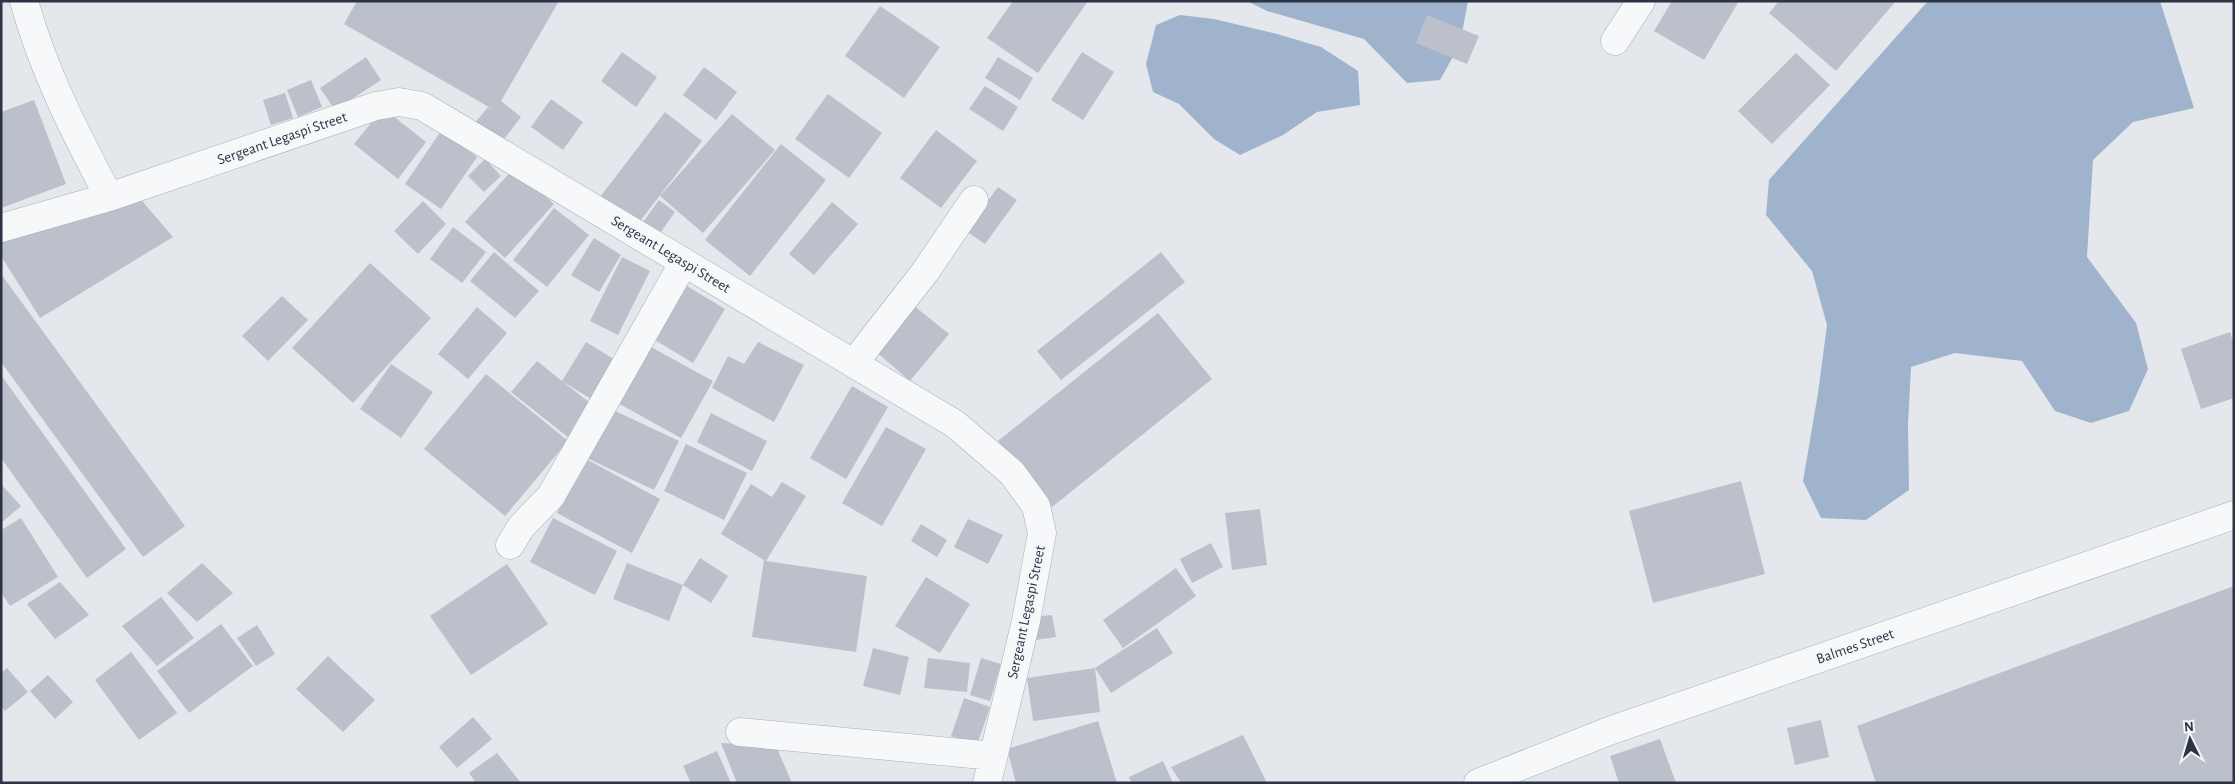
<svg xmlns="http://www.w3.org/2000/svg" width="2235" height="784" font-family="'Alegreya Sans',sans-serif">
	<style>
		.water { fill: #9fb4cc }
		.building { fill: #bbc0ca }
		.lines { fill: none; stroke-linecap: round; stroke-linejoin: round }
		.minor-casing { stroke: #a9aeb7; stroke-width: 29 }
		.minor { stroke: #f7f8fa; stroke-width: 28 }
		.labels { text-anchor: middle; stroke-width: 4.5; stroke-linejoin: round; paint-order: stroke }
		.street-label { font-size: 15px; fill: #2b3445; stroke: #f4f6f9 }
	</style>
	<rect width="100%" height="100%" fill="#e4e7ec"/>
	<!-- water -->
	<path class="water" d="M1247,1h221l-8,43 -20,36 -33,3 -43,-44 -97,-28z
		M1928,1h232l34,107 -61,14 -40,38 -6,97 49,66 12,46 -19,42 -38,12 -36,-12 -33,-50 -67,-8 -44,14 -3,57 1,66 -43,30 -45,-2 -18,-37 15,-88 9,-68 -15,-54 -46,-56 3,-35z
		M1180,15l34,4 63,15 44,13 37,24 2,34 -43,7 -34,23 -43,20 -26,-16 -35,-35 -26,-12 -7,-28 10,-39z"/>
	<!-- building -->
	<path class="building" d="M357,1h202l-58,100 20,16 -20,26 -26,-20 13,-16 8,4 -152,-87z
		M1013,1h75l-50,72 -51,-35z
		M1672,1h67l-35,59 -50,-29z
		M1779,1h117l-60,70 -67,-58z
		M880,6l60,41 -36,51 -59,-42z
		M1427,15l52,21 -12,28 -51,-21z
		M622,52l35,25 -21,30 -35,-26z
		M1082,52l32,20 -31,48 -32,-20z
		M1796,53l34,32 -58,59 -34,-33z
		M366,57l15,23 -46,30 -15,-22z
		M998,57l35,21 -13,22 -35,-22z
		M704,67l33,25 -21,28 -33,-25z
		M311,80l11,27 -24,10 -11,-27z
		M985,86l33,21 -15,24 -34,-22z
		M285,93l8,25 -22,7 -8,-25z
		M828,94l54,39 -33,45 -54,-39z
		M551,99l32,23 -20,28 -32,-23z
		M34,100l32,84 -65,24v-96z
		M383,108l43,34 -28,37 -44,-35z
		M665,112l37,29 -68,88 -37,-28z
		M732,114l43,36 -72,83 -43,-37z
		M936,130l41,31 -36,47 -41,-30z
		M441,131l36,26 -36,52 -36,-25z
		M781,144l45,36 -76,96 -45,-36z
		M485,159l16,17 -17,16 -16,-16z
		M514,168l40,36 -49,54 -40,-36z
		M998,187l19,13 -32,44 -19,-13z
		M137,195l36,42 -133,81 -39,-62v-22z
		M659,200l16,12 -17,24 -17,-11z
		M423,201l23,23 -28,30 -24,-23z
		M832,202l26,22 -44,51 -25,-21z
		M554,208l35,27 -42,52 -34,-27z
		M453,227l33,25 -24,31 -32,-24z
		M594,238l27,17 -22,37 -28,-17z
		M494,252l45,39 -24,27 -45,-37z
		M1161,252l24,30 -124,98 -24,-29z
		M622,257l28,14 -32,64 -28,-14z
		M370,263l61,55 -78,85 -61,-55z
		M1,274l184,252 -42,31 -142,-195z
		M682,283l43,26 -32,54 -43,-26z
		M282,296l26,24 -40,41 -26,-25z
		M913,305l36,29 -39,47 -35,-30z
		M477,307l30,26 -39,46 -30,-25z
		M1158,313l54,66 -160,128 -54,-66z
		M2230,332l4,13v53l-33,11 -20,-60z
		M586,342l34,21 -24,39 -34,-21 32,25 -25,32 -58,-46 26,-31 25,20z
		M758,342l46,23 -30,57 -62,-34 16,-32 16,8z
		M651,347l62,34 -32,57 -63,-35z
		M391,364l42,28 -32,46 -41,-29z
		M486,374l82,67 -63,75 -81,-67z
		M1,375l125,174 -39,29 -86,-120z
		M852,386l36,21 -42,72 -36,-21z
		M611,409l68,32 -25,49 -67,-32z
		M711,413l56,28 -15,30 -55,-29z
		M886,427l40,22 -44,77 -40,-23z
		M686,444l61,29 -23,47 -60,-29z
		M586,459l74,40 -28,54 -75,-40z
		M1741,481l24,93 -112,29 -24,-92z
		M782,482l24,14 -40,65 101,15 -11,76 -104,-15 12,-77 -43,-26 30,-50 21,13z
		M1,484l20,22 -20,17z
		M1260,509l7,56 -35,5 -7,-57z
		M21,518l37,59 -48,29 -9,-14v-62z
		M553,518l64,33 -22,44 -65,-33z
		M968,519l35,16 -15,29 -34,-17z
		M921,524l26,16 -10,17 -26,-16z
		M1211,543l12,24 -31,16 -12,-24z
		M700,558l28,18 -17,27 -28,-18z
		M202,563l31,30 -36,29 -30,-29z
		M627,563l56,22 -14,36 -56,-22z
		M507,564l41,60 -77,51 -41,-59z
		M1176,568l20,28 -73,52 -20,-28z
		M926,577l44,27 -30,49 -45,-27z
		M60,582l29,33 -34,24 -28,-35z
		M2234,586v197h-358l-19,-57z
		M161,597l33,41 -37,28 -35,-40z
		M1052,615l4,22 -21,3 -2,-23z
		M221,624l32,42 -64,47 -32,-42z
		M257,625l18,29 -19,12 -19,-28z
		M1157,628l16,25 -62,40 -16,-25z
		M873,648l36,9 -9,38 -37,-9z
		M131,652l46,61 -38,27 -44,-60z
		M328,656l47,44 -32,32 -47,-43z
		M928,658l42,5 -3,29 -43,-4z
		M981,658l20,6 -11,37 -20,-6z
		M7,668l21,24 -23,19 -4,-5v-33z
		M1095,668l5,44 -67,9 -6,-43z
		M48,675l25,27 -18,17 -25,-28z
		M964,698l26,9 -13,38 -26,-9z
		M473,717l19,22 -35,29 -18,-21z
		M1821,720l8,37 -34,8 -8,-37z
		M1098,721l19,62h-101l-9,-34z
		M1243,735l24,48h-86l-10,-16z
		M1660,739l16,44h-57l-9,-27z
		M721,743l55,3 16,37h-55z
		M717,751l14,32h-40l-8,-17z
		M497,753l24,30h-45l-7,-10z
		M1163,761l10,22h-42l-2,-6z"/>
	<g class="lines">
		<!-- minor casing -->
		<g class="minor-casing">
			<path id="minor" d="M24,1c20,72 51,131 85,196
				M1615,41l26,-40
				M1,228l108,-31 267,-91 23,-4 23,4 533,318 57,49 24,33 6,27 -16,88 -39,162
				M854,363l71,-91 49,-72
				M510,545l11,-18 30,-31 133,-234
				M740,732l253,24
				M1478,783l131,-52 625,-216"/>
		</g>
		<!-- minor -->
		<use href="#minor" class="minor"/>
	</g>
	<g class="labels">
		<!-- street labels -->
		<g class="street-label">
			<text transform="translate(282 138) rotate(-19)" y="5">Sergeant Legaspi Street</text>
			<text transform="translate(671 254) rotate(31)" y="5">Sergeant Legaspi Street</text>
			<text transform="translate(1026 612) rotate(-78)" y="5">Sergeant Legaspi Street</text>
			<text transform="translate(1855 646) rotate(-19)" y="5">Balmes Street</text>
		</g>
	</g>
	<!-- border -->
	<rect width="2235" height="784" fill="none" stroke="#2b3445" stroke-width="5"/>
	<!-- north arrow -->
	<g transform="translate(2190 739) rotate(355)" stroke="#f4f6f9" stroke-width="4" paint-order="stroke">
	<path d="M0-4L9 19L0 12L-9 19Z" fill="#2b3445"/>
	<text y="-8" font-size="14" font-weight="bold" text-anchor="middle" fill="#2b3445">N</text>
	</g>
</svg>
